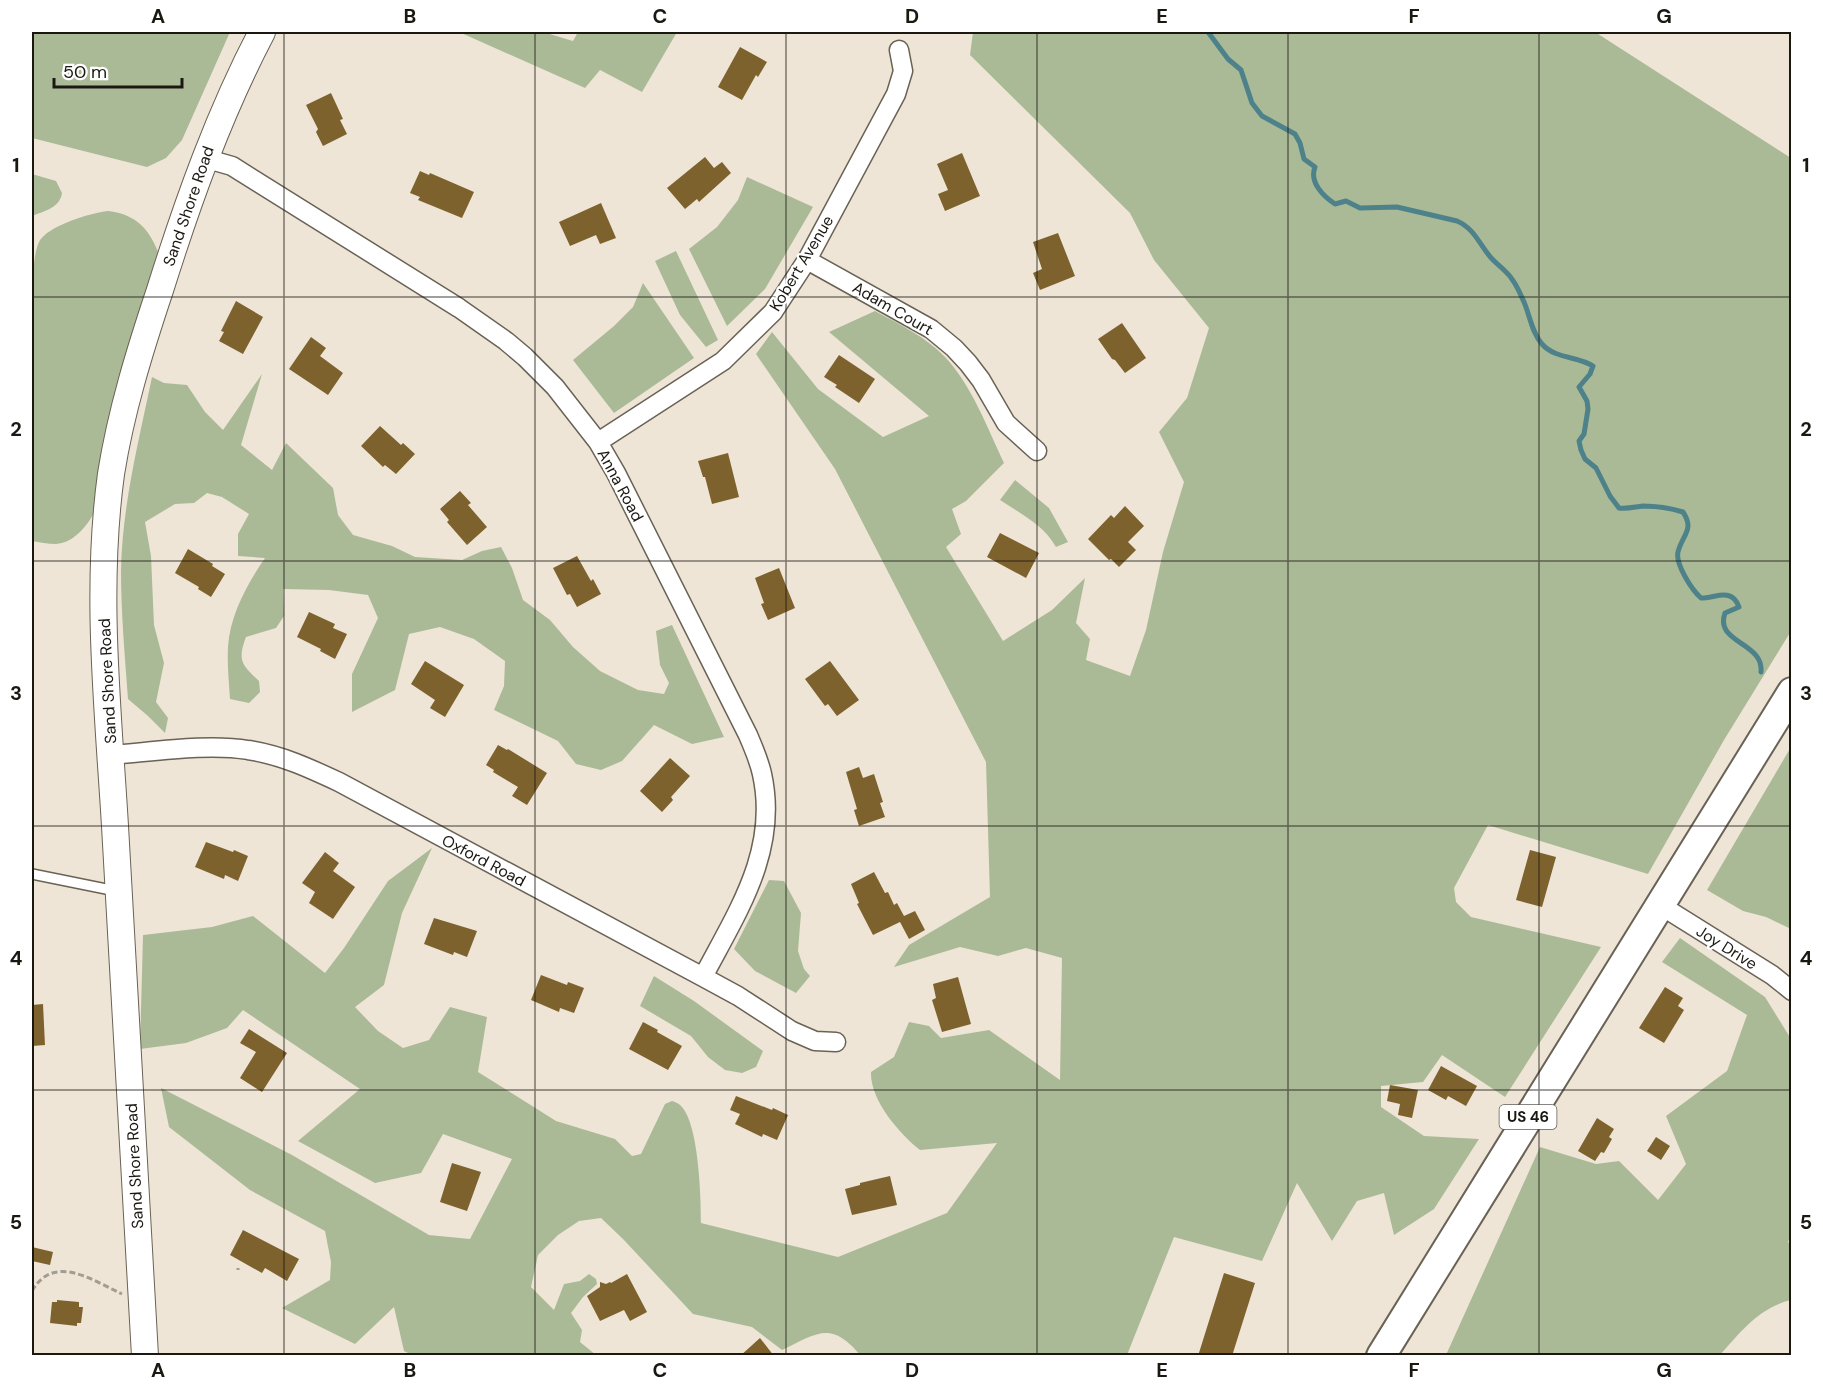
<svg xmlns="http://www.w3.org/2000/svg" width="1823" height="1387" font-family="'DM Sans',sans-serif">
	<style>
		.green { fill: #abba96 }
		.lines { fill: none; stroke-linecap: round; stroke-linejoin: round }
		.stream { stroke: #4e828b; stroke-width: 5 }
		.building { fill: #7d622e }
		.lane-casing { stroke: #696255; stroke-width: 12 }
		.street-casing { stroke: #696255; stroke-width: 21 }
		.secondary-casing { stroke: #696255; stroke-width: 28 }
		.primary-casing { stroke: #696255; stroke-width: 32 }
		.path { stroke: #a39c90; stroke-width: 3; stroke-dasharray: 6 3; stroke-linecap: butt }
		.lane { stroke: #fff; stroke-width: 9 }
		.street { stroke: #fff; stroke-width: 18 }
		.secondary { stroke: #fff; stroke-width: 26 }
		.primary { stroke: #fff; stroke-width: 28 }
		.grid { fill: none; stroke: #1b1812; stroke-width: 1.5; stroke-opacity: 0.55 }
		.labels { text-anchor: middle; stroke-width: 4.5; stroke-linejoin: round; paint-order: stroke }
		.shield { fill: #fff; stroke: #5f5d59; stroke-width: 1.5 }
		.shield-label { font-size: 15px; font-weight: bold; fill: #1b1812 }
		.street-label { font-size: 16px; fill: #1b1812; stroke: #fff }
		.neatline { fill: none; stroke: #1b1812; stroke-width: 2 }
		.grid-label { font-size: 20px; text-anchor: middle; font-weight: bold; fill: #1b1812 }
	</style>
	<rect width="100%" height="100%" fill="#eee5d6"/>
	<!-- green -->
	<path class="green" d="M32,32h198l-48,108 -16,18 -19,9 -115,-29z
		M459,32h84l30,9 5,-9h99l-35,60 -42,-22 -15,18z
		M973,32h622l196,126v473l-67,109 -76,134 -160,-49 -34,63 2,14 15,15 130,30 -96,150 -63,-42 -19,27 -42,4v21l43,29 55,3 -45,70 -40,26 -10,-42 -27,8 -25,40 -35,-58 -35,78 -88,-24 -47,118 -266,1c-30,-36 -43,-23 -79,-6l-30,-23 -59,-13 -70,-75 -22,-21 -22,3 -21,14 -20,20 -7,32 23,23 10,-26 16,-3 9,-7 7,5 1,5 -14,13 -12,16 11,17 -2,12 16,13h-184l-8,-4 -10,-44 -39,37 -73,-36 48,-28 1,-18 -6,-31 -75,-41 -81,-63 -8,-39 131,67 137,80 41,4 42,-80 -69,-25 -22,39 -46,10 -77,-42 62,-52 -117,-79 -16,18 -41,15 -46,6 3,-114 69,-8 41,-11 72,57 19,-25 44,-67 44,-33 -30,65 -18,72 -29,22 23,24 25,17 26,-8 21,-33 37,10 -9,55 78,49 59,18 17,17 9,-2 24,-50 7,-3c3,1 6,2 8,4 19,16 21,93 21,118l137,34 109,-44 50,-70 -77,7c-21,-17 -50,-50 -49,-78l23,-15 15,-35 20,4 12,12 48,-8 71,50 2,-122 -36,-10 -28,8 -38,-9 -66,20 15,-22 81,-48 -4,-135 -151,-293 -79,-115 16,-22 46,57 65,48 46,-21 -100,-84 46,-21c24,13 51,26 70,46 26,27 43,72 59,106l-38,38 -14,8 9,25 -15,13 57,94 49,-31 33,-32 -9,45 14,16 -4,21 44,16 16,-46 17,-78 21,-70 -25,-50 28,-34 22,-70 -55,-68 -24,-47 -160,-158z
		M32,174l24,7 6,12c-2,15 -18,18 -30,23z
		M747,177l66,30 -48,82 -38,37 -38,-77 28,-22 21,-27z
		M108,211c29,3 43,20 52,46l-63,249c-6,16 -22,37 -41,38 -8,0 -17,-2 -24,-3v-261c2,-12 2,-27 7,-38 8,-16 51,-29 69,-31z
		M676,251l42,89 -12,7 -26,-32 -25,-54z
		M643,283l51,75 -80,55 -41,-53 41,-34 19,-19z
		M262,374l-21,71 31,25 14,-27 47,45 5,27 15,20 39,11 23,11 47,3 20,-9 19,-4 11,21 11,32 27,20 23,27 27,24 38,19 26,4 5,-11 -9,-18 -4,-34 16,-6 52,112 -32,7 -38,-19 -32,36 -21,9 -25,-6 -18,-23 -64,-31 10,-24 1,-25 -31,-22 -34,-12 -31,7 -14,56 -43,22v-38l26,-56 -10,-23 -39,-5 -46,-1 1,27 -8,12 -30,9c-9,24 -4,28 13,44l1,11 -11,11 -19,-4c-1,-17 -3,-34 -2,-52 2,-32 19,-63 37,-89l-27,-2v-22l11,-20 -27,-17 -15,-4 -13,10 -19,1 -30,18 6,34 3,69 10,38 -8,39 12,16 -3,15 -17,-17 -20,-17c-3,-42 -7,-85 -7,-128 1,-65 18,-131 31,-194l12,6 23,2 18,27 18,18z
		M1015,480l34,28 19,34 -12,5c-12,-22 -35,-33 -56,-47z
		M1791,747v182l-25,-12 -23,-6 -36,-21z
		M769,880l15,1 17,32 -3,38 6,18 6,7 -14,17 -41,-22 -21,-22z
		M1680,938l85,59 26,42 1,193 -4,10 3,3v55c-31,7 -51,32 -71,55h-274l94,-208 56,17 23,-3 39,39 28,-36 -20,-48 61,-45 20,-56 -85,-53z
		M654,976l40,25 69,50 -7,16 -14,6 -17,-3 -17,-13 -17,-21 -51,-30z"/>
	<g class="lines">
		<!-- stream -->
		<path class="stream" d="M1208,32l20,27 13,11 11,33 10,13 33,18 5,9 4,16 11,8c-6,15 8,29 20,37l11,-3 14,7 37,-1 60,14c16,7 21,20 31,33 5,7 11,11 17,17 9,8 14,20 19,31 6,14 8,31 18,42 13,15 35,12 51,22l-3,8 -11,13 8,14 1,8 -4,25 -5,7 2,9 4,9 11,9 14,28 9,12c9,1 15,-1 24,-2 14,0 27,2 40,6 12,18 -1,23 -5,40 -3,12 14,38 23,46 15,0 31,-11 38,9l-14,6c-11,30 39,29 36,59"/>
	</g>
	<!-- building -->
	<path class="building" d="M740,47l27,15 -9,15 -2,-2 -14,25 -24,-13z
		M331,93l12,26 -3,1 7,14 -24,12 -7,-14 2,-3 -12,-24z
		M962,153l18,43 -35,15 -7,-17 10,-4 -11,-26z
		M705,157l9,11 8,-6 9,11 -32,29 -2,-3 -12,10 -18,-21z
		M420,171l9,4 1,-2 44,19 -12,26 -44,-18 2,-3 -10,-4z
		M601,203l15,35 -16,6 -4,-9 -26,11 -11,-24z
		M1058,233l17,43 -35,14 -7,-17 9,-4 -9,-27z
		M236,301l27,16 -20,37 -24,-13 5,-9 -3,-1z
		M1122,323l24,35 -21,15 -10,-13 -3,-1 -14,-20z
		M311,337l15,11 -6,8 23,17 -15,22 -39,-26z
		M839,355l36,24 -16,24 -24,-16 2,-2 -13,-8z
		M380,426l21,19 2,-2 12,11 -19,20 -11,-9 -2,2 -22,-21z
		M728,453l11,44 -27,7 -7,-27h-2l-5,-16z
		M460,491l11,12 -3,2 19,22 -20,18 -20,-23 2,-2 -9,-11z
		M1125,506l19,20 -16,16 8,8 -17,17 -8,-8 -2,1 -21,-21 23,-24 3,3z
		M1000,533l39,20 -13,25 -39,-21z
		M188,549l25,15 -1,2 13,8 -14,23 -13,-8 1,-2 -24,-14z
		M577,556l14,25 2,-2 8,15 -24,13 -7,-13 -3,1 -14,-27z
		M779,568l16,40 -27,12 -7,-16 3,-1 -9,-25z
		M309,612l26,12 -2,4 14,6 -12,25 -15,-8 1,-2 -24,-12z
		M425,661l39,24 -19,32 -15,-9 5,-8 -24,-16z
		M830,661l29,39 -22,16 -9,-12 -3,2 -20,-27z
		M498,745l9,5 1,-1 39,24 -20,32 -15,-9 6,-9 -25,-15 1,-2 -8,-5z
		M670,758l20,18 -19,21 2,3 -11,12 -22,-21z
		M859,767l4,11 11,-4 9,28 -3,1 5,14 -26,9 -5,-16 3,-1 -11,-37z
		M206,842l27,10 1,-2 14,6 -10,25 -13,-6 -1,4 -29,-12z
		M1530,850l26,7 -14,50 -26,-7z
		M325,852l14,11 -6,8 22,16 -22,32 -24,-16 6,-11 -13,-9z
		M874,872l11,21 3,-1 6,13 3,-2 7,13 11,-5 10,19 -16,9 -9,-17 -27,13 -16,-31 2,-1 -8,-19z
		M434,918l43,13 -10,26 -13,-5 -1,3 -29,-11z
		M541,975l26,10 1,-3 16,6 -10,25 -14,-5 -1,4 -28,-12z
		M958,977l13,47 -29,8 -10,-32 4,-2 -3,-14z
		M1665,987l18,11 -5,8 6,4 -20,33 -25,-15z
		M43,1004l2,41 -13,1v-41z
		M643,1022l15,8 -1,2 25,14 -14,24 -39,-21z
		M249,1029l38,24 -25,39 -22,-14 16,-26 -16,-9z
		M1441,1066l36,20 -11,20 -18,-10 -2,4 -18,-10z
		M1390,1085l28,5 -6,28 -14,-3 2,-11 -13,-3z
		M736,1096l36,14 1,-2 15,7 -11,25 -14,-6 -1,3 -27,-13 5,-10 -10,-4z
		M1597,1118l17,11 -5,8 3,2 -8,14 -3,-1 -6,9 -17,-10z
		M1656,1137l14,9 -9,14 -14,-9z
		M452,1163l29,9 -14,39 -27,-9z
		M890,1176l7,29 -45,10 -7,-26 15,-4v-2z
		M243,1230l56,29 -12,22 -22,-13 -3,5 -32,-18z
		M32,1247l21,5 -3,13 -18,-4z
		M1224,1273l31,10 -23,73h-34z
		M627,1274l20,38 -17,9 -6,-11 -24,11 -13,-25 13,-9v-5l6,2 4,-2 1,1z
		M57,1300l22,2v5h4l-2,16h-4v3l-27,-3 2,-21h5z
		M760,1338l14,18h-34z"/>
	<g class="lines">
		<!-- lane casing -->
		<g class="lane-casing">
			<path id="lane" d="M32,874l84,17"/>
		</g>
		<!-- street casing -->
		<g class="street-casing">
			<path id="street" d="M204,158l28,8 227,142 47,33 19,16 30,30 43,55 18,31 132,262c5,12 11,25 14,39 17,77 -25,138 -59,203
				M807,260l124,69 23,19 14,15 13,17 25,43 31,28
				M598,442l125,-81 50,-49 34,-52 89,-166 7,-23 -4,-21
				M111,755c41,-3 97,-12 137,-5 33,5 61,18 91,32l364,195 35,19 54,35 23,10 21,1
				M1660,905l112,70 20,16"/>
		</g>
		<!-- secondary casing -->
		<g class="secondary-casing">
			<path id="secondary" d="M145,1356c-9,-177 -21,-353 -30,-530 -7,-117 -20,-235 -4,-352 10,-63 29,-124 49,-184 28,-89 59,-176 102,-258"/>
		</g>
		<!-- primary casing -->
		<g class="primary-casing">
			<path id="primary" d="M1381,1356l411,-664"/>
		</g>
		<!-- path -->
		<path class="path" d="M238,1270v-2
			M32,1291c22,-38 60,-11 90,3"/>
		<!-- lane -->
		<use href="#lane" class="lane"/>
		<!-- street -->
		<use href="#street" class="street"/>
		<!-- secondary -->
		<use href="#secondary" class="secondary"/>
		<!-- primary -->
		<use href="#primary" class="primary"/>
	</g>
	<!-- grid -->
	<path class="grid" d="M284,32v1324M535,32v1324M786,32v1324M1037,32v1324M1288,32v1324M1539,32v1324M32,297h1760M32,561h1760M32,826h1760M32,1090h1760"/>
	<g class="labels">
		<!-- shield labels -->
		<rect class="shield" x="1499.5" y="1105" width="57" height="24" rx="4.5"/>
		<g class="shield-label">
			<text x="1528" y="1122">US 46</text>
		</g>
		<!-- street labels -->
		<g class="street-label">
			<text transform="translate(188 206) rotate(-71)" y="6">Sand Shore Road</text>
			<text transform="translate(801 263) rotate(-59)" y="6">Kobert Avenue</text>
			<text transform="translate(893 308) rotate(30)" y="6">Adam Court</text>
			<text transform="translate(621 485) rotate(62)" y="6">Anna Road</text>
			<text transform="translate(107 681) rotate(-93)" y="6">Sand Shore Road</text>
			<text transform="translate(484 860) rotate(28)" y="6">Oxford Road</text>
			<text transform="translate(1727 947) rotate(32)" y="6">Joy Drive</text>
			<text transform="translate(134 1166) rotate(-93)" y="6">Sand Shore Road</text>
		</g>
	</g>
	<!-- border -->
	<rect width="1823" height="1387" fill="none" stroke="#ffffff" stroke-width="66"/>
	<!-- scale -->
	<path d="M54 78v9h128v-9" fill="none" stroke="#1b1812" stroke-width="3"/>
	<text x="63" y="78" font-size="18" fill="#1b1812" stroke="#ffffff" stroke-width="4.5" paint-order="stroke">50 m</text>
	<rect x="33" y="33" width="1757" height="1321" class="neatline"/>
	<g class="grid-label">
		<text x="158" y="23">A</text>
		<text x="410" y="23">B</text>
		<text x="660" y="23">C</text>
		<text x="912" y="23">D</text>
		<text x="1162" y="23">E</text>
		<text x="1414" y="23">F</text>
		<text x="1664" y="23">G</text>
		<text x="16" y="172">1</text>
		<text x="1806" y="172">1</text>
		<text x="16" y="436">2</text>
		<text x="1806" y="436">2</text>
		<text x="16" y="700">3</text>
		<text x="1806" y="700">3</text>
		<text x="16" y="965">4</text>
		<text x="1806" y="965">4</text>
		<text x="16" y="1229">5</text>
		<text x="1806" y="1229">5</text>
		<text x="158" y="1377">A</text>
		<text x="410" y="1377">B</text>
		<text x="660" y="1377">C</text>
		<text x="912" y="1377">D</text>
		<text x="1162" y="1377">E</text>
		<text x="1414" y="1377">F</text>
		<text x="1664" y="1377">G</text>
	</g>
</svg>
